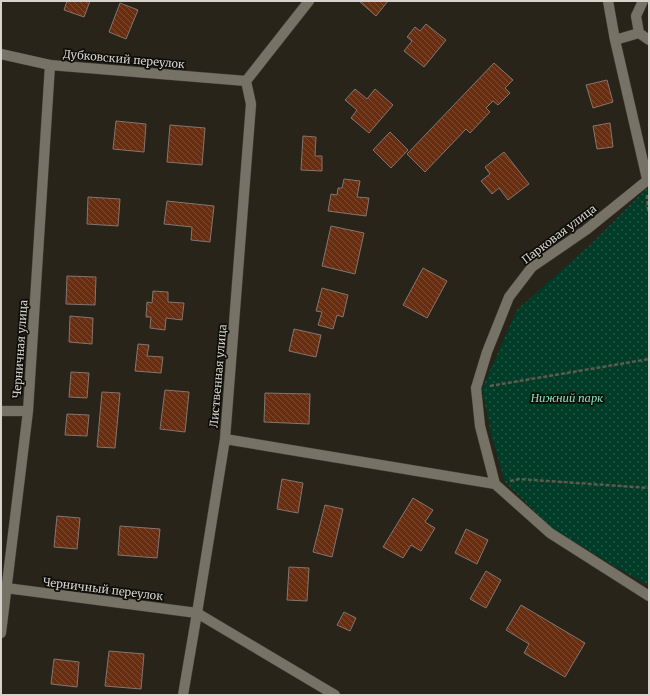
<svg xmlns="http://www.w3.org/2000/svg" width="650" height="696" font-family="Merriweather,serif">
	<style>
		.park { fill: url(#park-dots) }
		.building { fill: url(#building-back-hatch); stroke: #83756f }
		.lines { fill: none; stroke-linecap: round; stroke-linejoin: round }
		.minor-casing { stroke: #434039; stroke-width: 11 }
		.path { stroke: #5d594f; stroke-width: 2.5; stroke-dasharray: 4 2; stroke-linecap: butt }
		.minor { stroke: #767265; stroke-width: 10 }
		.labels { text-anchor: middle; stroke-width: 3.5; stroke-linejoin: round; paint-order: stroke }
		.street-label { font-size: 11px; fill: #d5d3cc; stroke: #0f0d09 }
		.park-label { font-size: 11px; font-style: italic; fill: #7ae6b5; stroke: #0f0d09 }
	</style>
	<defs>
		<pattern id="park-dots" width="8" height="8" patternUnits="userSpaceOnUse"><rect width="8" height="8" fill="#003c27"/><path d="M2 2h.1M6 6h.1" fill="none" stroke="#245745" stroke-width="1.8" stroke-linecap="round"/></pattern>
		<pattern id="building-back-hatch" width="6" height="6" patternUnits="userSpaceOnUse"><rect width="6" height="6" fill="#682e11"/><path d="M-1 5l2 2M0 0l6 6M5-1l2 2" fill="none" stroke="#7d4b32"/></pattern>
	</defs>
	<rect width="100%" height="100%" fill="#282419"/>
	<!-- park -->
	<path class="park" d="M647,188h2v398l-38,-22 -59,-36 -47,-46 -13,-45 -10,-48 35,-79 75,-67z"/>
	<!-- building -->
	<path class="building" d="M67,1h23l-6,16 -20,-7z
		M359,1h29l-12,15z
		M120,3l18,7 -12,29 -17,-7z
		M426,24l20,16 -22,27 -20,-16 8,-10 -5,-4 8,-10 5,4z
		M494,63l19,17 -8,8 5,5 -12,12 -5,-4 -7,7 4,4 -20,21 -4,-4 -41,43 -18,-18z
		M607,80l6,22 -20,6 -7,-23z
		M355,89l12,10 8,-10 18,16 -24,28 -18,-15 6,-8 -12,-10z
		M116,121l30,3 -2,28 -31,-3z
		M610,123l3,24 -16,2 -4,-23z
		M170,125l35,3 -3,37 -35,-3z
		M390,132l18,18 -17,18 -18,-18z
		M303,136l13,1 -1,19h7v15l-21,-1z
		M504,152l25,32 -21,16 -9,-12 -7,6 -11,-13 9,-7 -5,-7z
		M344,179l16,2 -3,16 12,1 -3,18 -38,-5 3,-17 6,1 1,-7h4z
		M88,197l32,2 -2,27 -31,-2z
		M167,201l47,5 -4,36 -19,-2 1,-13 -28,-3z
		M331,226l33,7 -9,41 -33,-8z
		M423,268l24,13 -20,37 -24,-13z
		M67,276l29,1 -1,28 -29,-1z
		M322,288l26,7 -5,22 -6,-2 -4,14 -15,-4 4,-13 -6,-1z
		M153,291l15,1v10l16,1 -2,17 -16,-2 -1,12 -15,-2 1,-11h-5l1,-15 5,1z
		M70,316l23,2 -1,26 -23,-2z
		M294,329l27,6 -5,22 -27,-6z
		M138,344l11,1 -2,11 16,1 -2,16 -26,-2z
		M71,372l18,1 -2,25 -18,-1z
		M165,390l24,2 -4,40 -25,-3z
		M102,392l18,1 -5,55 -18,-1z
		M265,393l45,1 -1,30 -45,-2z
		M67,414l22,1 -2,21 -22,-1z
		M282,479l21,4 -5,30 -21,-4z
		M413,498l20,12 -8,12 10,6 -14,23 -10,-6 -8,13 -20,-11z
		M325,505l18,4 -11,48 -19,-5z
		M57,516l23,2 -3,31 -23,-2z
		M120,526l40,3 -3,29 -39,-3z
		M466,529l22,11 -11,24 -22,-11z
		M289,567l20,1 -2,33 -20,-1z
		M486,571l15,9 -15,28 -16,-9z
		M521,605l64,38 -20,34 -41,-24 5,-9 -23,-14z
		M344,612l12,6 -6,13 -13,-6z
		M109,651l35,3 -3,35 -36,-3z
		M54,659l25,3 -2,25 -26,-3z"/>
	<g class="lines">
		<!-- minor casing -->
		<g class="minor-casing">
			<path id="minor" d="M309,1l-63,80 5,23 -26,335 -28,174 138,82
				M608,1l7,39 32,139
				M643,1l-7,15 3,17 10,7
				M615,40l24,-7
				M1,54l49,11 196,16
				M649,179l-63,51 -54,37 -23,30 -22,55 -11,36 4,38 15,58 55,49 99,63
				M1,411h27
				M225,439l270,45
				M6,588l191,25 -14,82
				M1,633l27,-222 22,-346"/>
		</g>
		<!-- path -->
		<path class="path" d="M647,195l1,14 1,3
			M490,386l159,-27
			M510,481l9,-2 130,9"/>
		<!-- minor -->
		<use href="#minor" class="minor"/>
	</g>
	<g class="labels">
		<!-- street labels -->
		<g class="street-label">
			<text transform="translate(124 59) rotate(5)" y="4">Дубковский переулок</text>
			<text transform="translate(559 234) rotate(-37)" y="4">Парковая улица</text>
			<text transform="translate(20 349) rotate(-86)" y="4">Черничная улица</text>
			<text transform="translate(218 376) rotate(-85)" y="4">Лиственная улица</text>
			<text transform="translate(103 589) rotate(7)" y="4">Черничный переулок</text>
		</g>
		<!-- park labels -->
		<g class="park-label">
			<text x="567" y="402">Нижний парк</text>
		</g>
	</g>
	<!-- border -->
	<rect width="650" height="696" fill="none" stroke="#d5d3cc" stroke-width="4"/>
</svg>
